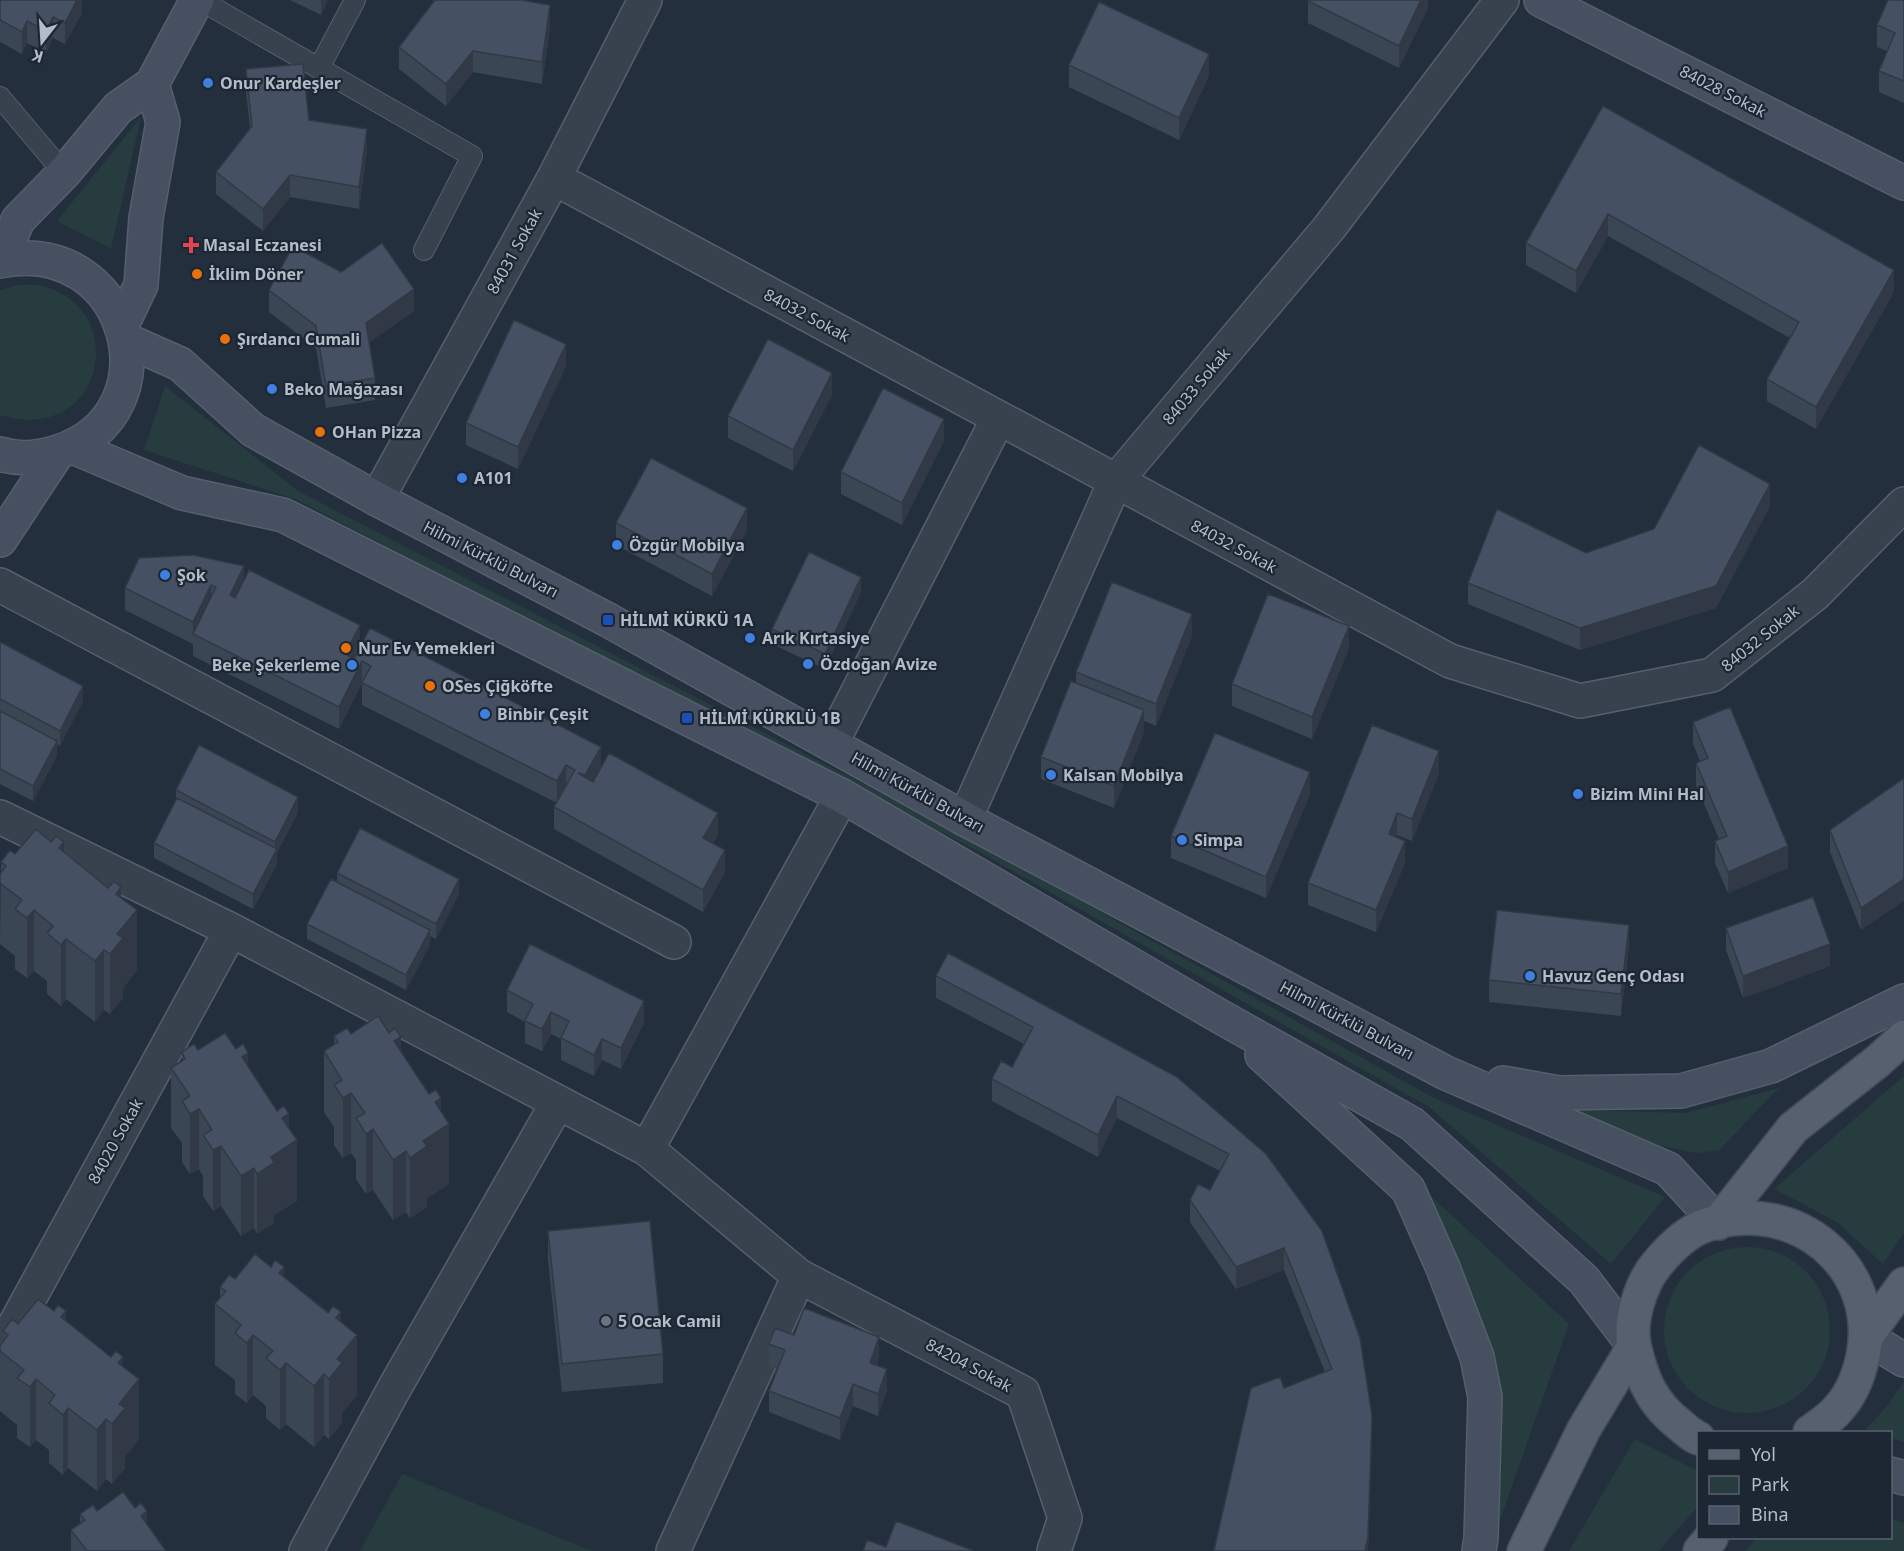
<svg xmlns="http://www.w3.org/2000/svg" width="1904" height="1551" font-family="'Noto Sans',sans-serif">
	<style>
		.green { fill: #263c3f }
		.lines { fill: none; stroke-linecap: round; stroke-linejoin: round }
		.lane-casing { stroke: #565f6c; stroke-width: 22 }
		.street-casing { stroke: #565f6c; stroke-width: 36 }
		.secondary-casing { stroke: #565f6c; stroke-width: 36 }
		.primary-casing { stroke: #414a57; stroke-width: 36 }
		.lane { stroke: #38414e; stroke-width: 20 }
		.street { stroke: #38414e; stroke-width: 33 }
		.secondary { stroke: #465061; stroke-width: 33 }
		.primary { stroke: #56606e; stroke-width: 33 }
		.wall { fill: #3b4654 }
		.shaded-wall { fill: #303945 }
		.building { fill: #455162; stroke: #303945; stroke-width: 1.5 }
		.shop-dot { fill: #3f7fe0; stroke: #1d2633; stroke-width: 2 }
		.health-dot { fill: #e0444e; stroke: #1d2633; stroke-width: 2 }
		.food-dot { fill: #e8710a; stroke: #1d2633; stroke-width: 2 }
		.transit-dot { fill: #1a4fb4; stroke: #1d2633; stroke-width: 2 }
		.worship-dot { fill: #6b7280; stroke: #1d2633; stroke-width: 2 }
		.labels { text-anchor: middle; stroke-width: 4.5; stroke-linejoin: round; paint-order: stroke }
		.poi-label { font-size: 16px; font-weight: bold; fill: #b4bcc9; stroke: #1d2633; text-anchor: start }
		.street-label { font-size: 16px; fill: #b4bcc9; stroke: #1d2633 }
	</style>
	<rect width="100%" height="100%" fill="#242f3e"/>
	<!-- green -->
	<path class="green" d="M141,117l-30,132 -54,-28z
		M19,285c8,0 16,-1 23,1 90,22 62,161 -42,129v-125z
		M165,386l133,105 679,352 457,255 231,99 -54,67 -182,-157 -457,-259 -677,-349 -151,-49z
		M1904,1076v157l-21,31 -46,-42 -63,-33z
		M1779,1088l-60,62 -22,3 -55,-11 -65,-32 109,3z
		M1419,1185l150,139 -76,216 7,-106z
		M1664 1330a83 83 0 1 1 166 0a83 83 0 1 1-166 0Z
		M1904,1381v61l-13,-4 -1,-6h-15l-9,-3 21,-23z
		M1635,1439l63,32v35l-39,45h-90z
		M402,1474l190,77h-232z
		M1891,1519l13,4v28h-159l12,-13h133z"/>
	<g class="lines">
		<!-- lane casing -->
		<g class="lane-casing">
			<path id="lane" d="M200,0l272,156 -48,94
				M319,68l36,-68
				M0,97l64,76"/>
		</g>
		<!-- street casing -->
		<g class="street-casing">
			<path id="street" d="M554,178l896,483 130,40 132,-26 103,-81 89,-90
				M377,499l177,-321 91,-178
				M0,585l674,357
				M831,744l167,-325
				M0,817l231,113 416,219 195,-353
				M965,819l150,-337 214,-254 173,-228
				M647,1149l152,127 -126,275
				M799,1276l224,117 42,125 -11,33
				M0,1352l231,-422
				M306,1551l89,-164 163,-285"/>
		</g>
		<!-- secondary casing -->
		<g class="secondary-casing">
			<path id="secondary" d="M1541,0l363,183
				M1,260l17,-40 46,-47 54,-65 34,-24 45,-84
				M0,261c130,-27 178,152 58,191 -19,6 -39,8 -58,2
				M121,327l20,-42 5,-67 17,-96 -11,-38
				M126,340l54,24 73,66 124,69 231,121 357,199 481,254 222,96 50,54
				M73,447l109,46 101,22 559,281 379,221 191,107 172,156 50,66
				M0,540l58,-88
				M1262,1055l146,134 35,79 34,89 8,40 -4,141 -2,13
				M1503,1083l56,10 122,-2 90,-25 133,-65
				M1866,1337l38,23
				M1890,1474l14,4"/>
		</g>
		<!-- primary casing -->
		<g class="primary-casing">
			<path id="primary" d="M1718,1223l75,-95 85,-67 26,-24
				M1866,1337l38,-53
				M1698,1438c-7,-3 -12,-8 -18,-13 -27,-21 -37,-43 -45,-76 -7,-25 5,-65 22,-85 13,-16 29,-32 49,-39 87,-30 175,40 157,131 -4,19 -12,39 -25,53 -7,9 -19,16 -28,23
				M1524,1551l60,-122 50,-83
				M1700,1551l11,-13"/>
		</g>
		<!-- lane -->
		<use href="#lane" class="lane"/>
		<!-- street -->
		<use href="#street" class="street"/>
		<!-- secondary -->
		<use href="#secondary" class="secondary"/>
		<!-- primary -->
		<use href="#primary" class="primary"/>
	</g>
	<!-- wall -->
	<path class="wall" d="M0,0h82v13l-17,31 -12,-6 -7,15 -19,-10 -5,11 -22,-12z
		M290,0h38l-7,15z
		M433,0h88l29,27 -8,57 -69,-12 -27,34 -47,-37v-22l34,-44z
		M1428,0v8l-29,60 -91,-45v-22z
		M1904,0v103l-25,-11v-21l8,-20 -10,-4v-22z
		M1069,65l140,11 -30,64 -110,-53z
		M246,69l63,51 58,31 -8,58 -69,-12 -27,34 -47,-37v-22l34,-44 -4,-37z
		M1603,106l291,186 -78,137 -49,-28v-22l23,-41 -182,-102 -32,57 -50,-28v-22z
		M269,290l145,21 -45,31 6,36v22l-49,8 -10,-60 -47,-36z
		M566,366l-48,103 -52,-24v-22z
		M832,395l-39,76 -65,-33v-22z
		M944,441l-42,84 -61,-31v-22z
		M1770,506l-54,102 -136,42 -112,-46v-21z
		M616,523l131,7 -35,66 -96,-51z
		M244,580l116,66 -6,13 16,-31 231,140 117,67 -5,8 12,29 -22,40 -149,-83v-22l3,-4 -195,-98v-22l-23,46 -146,-73v-12l-68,-34v-22z
		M861,592l-36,77 -53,-25v-15z
		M1192,636l-36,90 -12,-5v11l-30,76 -73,-29v-22l35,-74v-11z
		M0,642l83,59 -23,45 -3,-2v12l-24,45 -33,-17z
		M1349,648l-37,91 -80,-33v-22z
		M1693,722l95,146 -60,25 -13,-30v-22l4,-2 -23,-54v-22l4,-2 -7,-17z
		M1439,773l-27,68 -15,-6 -1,2 9,26 -29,69 -68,-27v-22z
		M1904,778l-43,152 -31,-78v-22z
		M176,790l122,22 -21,41v11l-24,45 -99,-51v-15l22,-42z
		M1310,794l-44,104 -95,-40v-22z
		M64,852l57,46 16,72 -14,18v10l-13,16 -6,-4 -9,12 -29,-23 -5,7 -14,-12v-13l-13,-10 -7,7 -12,-9v-13l-15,-12 1,-82 14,-8z
		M337,873l122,21 -23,45 -6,-3v9l-24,45 -99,-51v-15l30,-42z
		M1726,928l104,38 -87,32 -17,-48z
		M1629,946l-8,70 -132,-14v-22z
		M948,953l318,201 106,284 -4,113h-154l37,-163h33l41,-16 -41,-102 -48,19 -46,-67v-22l20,-10 10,-19 -103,-53 -19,39 -106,-56v-22l20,-12 12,-23 -88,-46v-22z
		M507,990l137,33 -23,46 -19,-9 -8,16 -33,-16v-21l-10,-5 -9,17 -17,-8v-21l-18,-10z
		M351,1034l50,17 40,61 8,72 -22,14v9l-17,11 -4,-6 -13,8 -20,-30 -7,4 -10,-15v-19l-5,-7 -8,5 -9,-13v-18l-10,-15v-61l10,-6v-9z
		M198,1050l50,17 41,61 8,73 -23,14v8l-17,11 -3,-6 -13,8 -20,-30 -8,5 -10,-15v-20l-4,-7 -9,5 -8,-12v-19l-11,-15v-60l11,-7v-9z
		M548,1231l115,123v29l-101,9 -14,-132z
		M284,1277l57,45 16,73 -15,18v10l-13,16 -5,-4 -10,12 -28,-23 -6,6 -14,-12v-12l-13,-11 -6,8 -12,-9v-14l-20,-15v-61l5,-6v-11l15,-8z
		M66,1321l57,46 16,72 -14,18v11l-13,16 -6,-5 -9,12 -29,-23 -5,7 -14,-12v-13l-13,-10 -6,7 -13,-9v-13l-17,-14v-65l3,-3v-12l15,-7z
		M794,1335l85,24 -2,6 10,26 -9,25 -25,-10 -13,34 -71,-28v-21l8,-22 -8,-3v-22z
		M97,1511l50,14 19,26h-95v-21l9,-7v-9z"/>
	<!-- shaded-wall -->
	<path class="shaded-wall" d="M77,0h5v13l-17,31v-21z
		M321,0h7l-7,15z
		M1421,0h7v8l-29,60v-22z
		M550,5v22l-8,57v-22z
		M53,17v21l-7,15v-22z
		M27,21v22l-5,11v-22z
		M473,51v21l-27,34v-22z
		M1209,54v22l-30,64v-22z
		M367,129v22l-8,58v-22z
		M290,175v22l-27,34v-22z
		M1608,214v22l-32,57v-22z
		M1894,270v22l-78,137v-22z
		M414,289v22l-48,34v-22z
		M566,344v22l-48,103v-22z
		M832,373v22l-39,76v-21z
		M944,419v22l-42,84v-22z
		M1770,484v22l-54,102 -136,42v-22z
		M747,508v22l-35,66v-22z
		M244,566v22l-14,29v-22z
		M861,577v15l-36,77v-15z
		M211,585v22l-18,28v-13z
		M1192,614v22l-36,90v-22z
		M360,625v21l-15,30v-22z
		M1349,626v22l-37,91v-22z
		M362,661v22l-23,46v-22z
		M83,686v15l-23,45v-15z
		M1144,710v22l-30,76v-22z
		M57,741v15l-24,45v-15z
		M601,747v22l-16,28v-22z
		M1439,751v22l-27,68v-22z
		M566,765v22l-9,16v-22z
		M1310,772v22l-44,104v-21z
		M298,797v15l-21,41v11l-24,45v-15l22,-41v-11z
		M718,813v22l-15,25v-22z
		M1397,813v22l-8,21v-22z
		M1405,841v22l-29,69v-22z
		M64,842v60l-5,-54z
		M1788,846v22l-60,25v-21z
		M725,850v22l-22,40v-22z
		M459,879v15l-23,45v-15z
		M1904,879v22l-43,29v-22z
		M121,887v42l16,-19v60l-14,18v10l-13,16v-60l6,-60z
		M34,910v61l-7,7v-60z
		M1629,925v21l-8,70v-22z
		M430,930v15l-24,45v-15z
		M66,939v60l-5,7v-61z
		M1830,944v22l-87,32v-22z
		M104,950v60l-9,12v-61z
		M644,1001v22l-23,46v-21z
		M551,1012v22l-9,17v-22z
		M401,1037v60l-7,-56z
		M602,1039v21l-8,16v-21z
		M248,1053v60l-6,-56z
		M351,1093v60l-8,5v-60z
		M1117,1096v22l-19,39v-22z
		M441,1098v31l8,-5v60l-22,14v9l-17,11v-60l13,-17 12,-39z
		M199,1109v60l-9,5v-60z
		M289,1114v31l8,-5v61l-23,14v8l-17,11v-60l14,-17 11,-39z
		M373,1129v61l-7,4v-60z
		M221,1146v60l-8,5v-61z
		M406,1151v61l-13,8v-60z
		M254,1168v60l-13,8v-60z
		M1284,1248v22l-48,19v-22z
		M284,1267v60l-5,-54z
		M66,1311v60l-5,-54z
		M341,1312v42l16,-19v60l-15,18v10l-13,16v-60l7,-61z
		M253,1335v60l-6,8v-60z
		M879,1337v22l-9,26v-22z
		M123,1357v41l16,-19v60l-14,18v11l-13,16v-60l6,-61z
		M286,1363v61l-6,6v-60z
		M887,1369v22l-9,25v-22z
		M324,1374v61l-10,12v-61z
		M36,1379v61l-6,7v-60z
		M853,1384v22l-13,34v-22z
		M68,1408v60l-5,7v-60z
		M1372,1416l-4,135h-3z
		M106,1419v60l-9,12v-61z
		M147,1511v40l-6,-35z"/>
	<!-- building -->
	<path class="building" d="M0,0h77l-12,23 -12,-6 -7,14 -19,-10 -5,11 -22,-12z
		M435,0h86l29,5 -8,57 -69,-11 -27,33 -47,-37z
		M1308,0h113l-22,46 -91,-45z
		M1888,0h16v81l-25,-10 16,-38 -18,-8z
		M1099,2l110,52 -30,64 -110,-53z
		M303,64l6,56 58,9 -8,58 -69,-12 -27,34 -47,-37 36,-46 -6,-57z
		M1603,106l291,164 -78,137 -49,-28 32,-57 -191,-108 -32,57 -50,-28z
		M382,243l32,46 -48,34 9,55 -49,8 -10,-60 -47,-36 24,-44 48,26z
		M514,320l52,24 -48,103 -52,-24z
		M768,339l64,34 -39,77 -65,-34z
		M883,388l61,31 -42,84 -61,-31z
		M1699,445l71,39 -54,102 -136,42 -112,-45 29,-74 89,44 68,-24z
		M651,458l96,50 -35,66 -96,-51z
		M809,552l52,25 -36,77 -53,-25z
		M193,555l51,11 -14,29 5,3 14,-28 111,55 -15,29 9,5 16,-31 231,119 -16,28 -7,-2 15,9 16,-29 109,60 -15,25 22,12 -22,40 -149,-83 21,-37 -9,-5 -9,16 -195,-98 9,-17 -9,-5 -23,46 -146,-73 23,-47 -5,-2 -18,37 -68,-34 14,-30z
		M1112,582l80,32 -36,90 -80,-32z
		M1268,594l81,32 -37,91 -80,-33z
		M0,642l83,44 -23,45 -60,-32z
		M1071,681l73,29 -30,76 -73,-29z
		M1730,707l58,139 -60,26 -13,-31 12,-5 -31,-73 12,-5 -15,-36z
		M0,711l57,30 -24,45 -33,-17z
		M1372,725l67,26 -27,68 -15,-6 -8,21 16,7 -29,69 -68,-27z
		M1215,733l95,39 -44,105 -95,-41z
		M199,745l99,52 -23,45 -99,-52z
		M1904,778v101l-43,29 -31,-78z
		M177,798l100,51 -24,45 -99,-51z
		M360,828l99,51 -23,45 -99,-51z
		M36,829l15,13 5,-6 8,6 -5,6 49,40 6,-7 7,6 -5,7 21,16 -20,24 6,4 -13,16 -6,-4 -9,11 -29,-22 -5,6 -14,-12 6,-7 -19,-16 -7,8 -12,-9 7,-9 -22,-17v-9l6,-8 -5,-4 9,-12 5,4z
		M331,879l99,51 -24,45 -99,-51z
		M1813,897l17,47 -87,32 -17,-48z
		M1497,910l132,15 -8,69 -132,-14z
		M530,944l114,57 -23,47 -19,-9 -8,16 -33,-17 8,-17 -18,-9 -9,17 -17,-8 8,-17 -26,-14z
		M948,953l229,124 89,77 56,77 38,107 12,78 -4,121 -3,14h-148l-3,-1 37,-162 29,-11 4,11 48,-19 -48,-121 -48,19 -46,-67 8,-16 12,6 19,-36 -112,-58 -19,39 -106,-56 9,-18 11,6 21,-40 -97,-51z
		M378,1016l11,17 6,-5 6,9 -7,4 35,53 7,-4 5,8 -6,4 14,22 -26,17 4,5 -17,12 -4,-7 -13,9 -20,-31 -7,5 -10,-16 9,-5 -14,-20 -8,5 -9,-13 8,-5 -18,-29 14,-9 -4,-6 13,-8 4,6z
		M225,1033l11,16 7,-5 5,9 -6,4 35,54 7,-5 5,8 -7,4 15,22 -26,17 3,6 -17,11 -3,-6 -13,8 -20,-30 -8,4 -10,-15 9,-5 -13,-21 -9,5 -8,-13 8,-5 -19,-28 14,-9 -3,-7 12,-8 4,6z
		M650,1221l13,133 -101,10 -14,-133z
		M255,1254l16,13 4,-7 9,7 -5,6 49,40 5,-7 8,6 -5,6 21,17 -20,24 5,4 -13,16 -5,-5 -10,12 -28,-23 -6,7 -14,-12 7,-7 -20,-16 -6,8 -12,-10 6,-8 -26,-21 11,-13 -6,-4 9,-12 6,4z
		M38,1299l16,12 4,-6 8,6 -5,6 50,40 5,-6 7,6 -5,6 21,16 -20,25 6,4 -13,16 -6,-5 -9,11 -29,-22 -5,7 -14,-12 6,-8 -19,-16 -6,8 -13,-9 7,-8 -24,-19v-5l8,-11 -5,-4 9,-12 6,5z
		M804,1308l75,29 -9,26 17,6 -9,25 -25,-10 -13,34 -71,-27 16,-41 -16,-6 6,-16 19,7z
		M123,1492l12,16 6,-5 6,8 -6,5 25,35h-79l-16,-21 14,-10 -5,-6 13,-9 4,6z
		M896,1521l76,29v1h-109l4,-11 19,7z"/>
	<!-- markers -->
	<g class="shop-dot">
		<circle cx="208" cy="83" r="6"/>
		<circle cx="272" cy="389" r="6"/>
		<circle cx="462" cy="478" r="6"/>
		<circle cx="617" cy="545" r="6"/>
		<circle cx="165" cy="575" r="6"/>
		<circle cx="750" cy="638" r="6"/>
		<circle cx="808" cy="664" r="6"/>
		<circle cx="352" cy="665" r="6"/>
		<circle cx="485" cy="714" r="6"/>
		<circle cx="1051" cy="775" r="6"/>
		<circle cx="1578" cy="794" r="6"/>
		<circle cx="1182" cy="840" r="6"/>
		<circle cx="1530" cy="976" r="6"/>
	</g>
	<path class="health-dot" d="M188 236h6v6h6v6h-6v6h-6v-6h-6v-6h6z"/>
	<g class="food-dot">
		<circle cx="197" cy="274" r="6"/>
		<circle cx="225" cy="339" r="6"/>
		<circle cx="320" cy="432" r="6"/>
		<circle cx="346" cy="648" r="6"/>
		<circle cx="430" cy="686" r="6"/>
	</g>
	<g class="transit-dot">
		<rect x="602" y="614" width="12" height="12" rx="3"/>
		<rect x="681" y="712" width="12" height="12" rx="3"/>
	</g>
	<circle class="worship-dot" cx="606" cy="1321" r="6"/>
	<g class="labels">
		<!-- poi labels -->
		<g class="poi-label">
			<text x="220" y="89">Onur Kardeşler</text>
			<text x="203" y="251">Masal Eczanesi</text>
			<text x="209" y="280">İklim Döner</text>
			<text x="237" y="345">Şırdancı Cumali</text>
			<text x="284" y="395">Beko Mağazası</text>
			<text x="332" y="438">OHan Pizza</text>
			<text x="474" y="484">A101</text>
			<text x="629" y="551">Özgür Mobilya</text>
			<text x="177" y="581">Şok</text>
			<text x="620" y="626">HİLMİ KÜRKÜ 1A</text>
			<text x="762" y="644">Arık Kırtasiye</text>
			<text x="358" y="654">Nur Ev Yemekleri</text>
			<text x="820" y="670">Özdoğan Avize</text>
			<text x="340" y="671" text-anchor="end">Beke Şekerleme</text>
			<text x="442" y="692">OSes Çiğköfte</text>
			<text x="497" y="720">Binbir Çeşit</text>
			<text x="699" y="724">HİLMİ KÜRKLÜ 1B</text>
			<text x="1063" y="781">Kalsan Mobilya</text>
			<text x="1590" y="800">Bizim Mini Hal</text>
			<text x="1194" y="846">Simpa</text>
			<text x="1542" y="982">Havuz Genç Odası</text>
			<text x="618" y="1327">5 Ocak Camii</text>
		</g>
		<!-- street labels -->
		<g class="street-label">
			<text transform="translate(1723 91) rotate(27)" y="6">84028 Sokak</text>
			<text transform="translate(514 251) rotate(-61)" y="6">84031 Sokak</text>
			<text transform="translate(807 315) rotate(28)" y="6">84032 Sokak</text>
			<text transform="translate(1196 386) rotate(-50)" y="6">84033 Sokak</text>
			<text transform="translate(1234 546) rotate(28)" y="6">84032 Sokak</text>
			<text transform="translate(491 559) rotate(27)" y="6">Hilmi Kürklü Bulvarı</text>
			<text transform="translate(1760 638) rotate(-39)" y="6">84032 Sokak</text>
			<text transform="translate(918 792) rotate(29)" y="6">Hilmi Kürklü Bulvarı</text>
			<text transform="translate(1347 1020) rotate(28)" y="6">Hilmi Kürklü Bulvarı</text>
			<text transform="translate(115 1141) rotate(-61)" y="6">84020 Sokak</text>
			<text transform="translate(969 1365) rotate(28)" y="6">84204 Sokak</text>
		</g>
	</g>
	<!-- legend -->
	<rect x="1697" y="1431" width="195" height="108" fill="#1d2633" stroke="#59626f" stroke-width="1.5"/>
	<rect x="1709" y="1450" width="30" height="9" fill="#56606e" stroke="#59626f" stroke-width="1.5"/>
	<text x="1751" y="1461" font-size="18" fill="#b4bcc9">Yol</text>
	<rect x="1709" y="1476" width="30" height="18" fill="#263c3f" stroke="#59626f" stroke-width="1.5"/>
	<text x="1751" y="1491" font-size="18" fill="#b4bcc9">Park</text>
	<rect x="1709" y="1506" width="30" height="18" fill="#455162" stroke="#59626f" stroke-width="1.5"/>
	<text x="1751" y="1521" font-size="18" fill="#b4bcc9">Bina</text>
	<!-- north arrow -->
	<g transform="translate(42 42) rotate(197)" stroke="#1d2633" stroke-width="4.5" paint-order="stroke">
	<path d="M0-4.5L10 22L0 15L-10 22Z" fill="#b4bcc9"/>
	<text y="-9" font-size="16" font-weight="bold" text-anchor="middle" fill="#b4bcc9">K</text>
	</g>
</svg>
